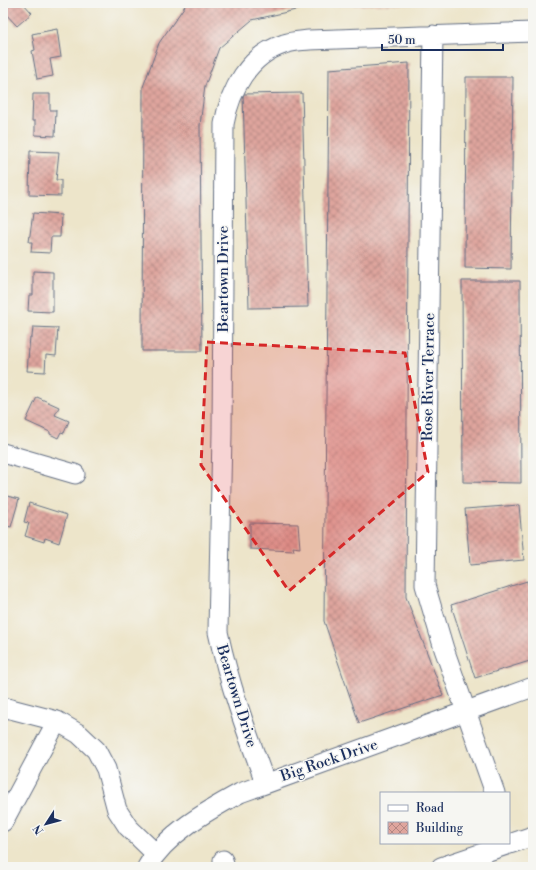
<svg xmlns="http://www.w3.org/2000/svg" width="536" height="870" font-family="'Libre Bodoni',serif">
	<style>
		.building { fill: url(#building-cross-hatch) }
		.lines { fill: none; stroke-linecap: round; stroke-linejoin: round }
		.minor-casing { stroke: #646f84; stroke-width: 21 }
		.minor { stroke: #fff; stroke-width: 19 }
		.marked { fill: #d62828; fill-opacity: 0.2; stroke: #d62828; stroke-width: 3; stroke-dasharray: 8 5; stroke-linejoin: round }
		.labels { text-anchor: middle; stroke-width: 3; stroke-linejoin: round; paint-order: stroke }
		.street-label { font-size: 15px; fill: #1b2f5e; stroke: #f6f6f2 }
	</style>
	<defs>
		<pattern id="building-cross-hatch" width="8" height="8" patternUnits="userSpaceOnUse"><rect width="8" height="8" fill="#dfa59d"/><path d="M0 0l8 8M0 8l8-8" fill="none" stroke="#b48783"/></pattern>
	</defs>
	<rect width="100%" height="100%" fill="#f6f6f2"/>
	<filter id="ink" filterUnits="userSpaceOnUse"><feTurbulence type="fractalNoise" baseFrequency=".025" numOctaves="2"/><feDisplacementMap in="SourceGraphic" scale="8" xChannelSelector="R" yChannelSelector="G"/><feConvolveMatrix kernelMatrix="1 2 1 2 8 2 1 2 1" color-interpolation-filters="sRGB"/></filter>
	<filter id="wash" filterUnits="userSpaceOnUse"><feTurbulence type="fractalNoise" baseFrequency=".012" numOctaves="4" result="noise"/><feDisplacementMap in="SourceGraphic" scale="16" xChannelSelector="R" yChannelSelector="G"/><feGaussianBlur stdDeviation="0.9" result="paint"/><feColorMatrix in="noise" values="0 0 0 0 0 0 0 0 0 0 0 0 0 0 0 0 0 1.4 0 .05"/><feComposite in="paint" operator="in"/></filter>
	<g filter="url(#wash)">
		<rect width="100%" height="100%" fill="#ede5ca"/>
		<g id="blocks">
			<!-- building -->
			<path class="building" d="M3,3h20l9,10 -15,13 -14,-15z
				M187,3l244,1 -118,2 -61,14 -33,28 -14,38 -5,39 2,226h-60l1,-264 16,-44z
				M57,29l4,28 -11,2 3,17 -16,3 -5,-28 3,-1 -3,-16z
				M409,63l-3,534 37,98 -84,28 -35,-102 5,-552z
				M466,77h47l-2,192 -46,-1z
				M302,93l6,214 -59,1 -6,-214z
				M33,94h17v16h6l-1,26 -20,-1v-14h-3z
				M30,151l29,1 -3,28h5v16l-32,-1z
				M33,213l28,2 -1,22h-9l-1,16 -19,-1 1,-10h-3z
				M33,271l20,1v40l-25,-1 1,-16h4z
				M462,281h58l1,202 -58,-1z
				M33,327l25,1 -2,28 -10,-1 -1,17 -18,-1 3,-34h2z
				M37,397l22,10 -4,8 14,6 -5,12 -3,-1 -3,6 -8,-4v-2l-24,-11z
				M3,495l16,4 -8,28 -8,-2z
				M29,503l38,12 -8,28 -14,-5 -1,4 -19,-6 4,-13 -5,-1z
				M519,505l5,55 -54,5 -5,-56z
				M250,523l48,1 2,24 -7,-1 1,4 -44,-2z
				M527,581l6,19v60l-58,18 -24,-73z"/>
		</g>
	</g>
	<g filter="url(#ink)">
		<use href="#blocks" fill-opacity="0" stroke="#646f84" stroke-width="1"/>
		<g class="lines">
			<!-- minor casing -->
			<g class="minor-casing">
				<path id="minor" d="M433,35l-8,550 19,64 51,144
					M3,453l72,21
					M3,707l54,14 22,13 17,16 10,19 11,41 11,17 27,26
					M265,782c-18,-49 -36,-98 -47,-150l4,-199 2,-309c6,-34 25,-69 60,-80 8,-3 17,-3 25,-4l224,-8
					M3,822l54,-101
					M223,860l2,7
					M147,867c19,-33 60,-56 93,-74l293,-106
					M441,867l92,-31"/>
			</g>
			<!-- minor -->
			<use href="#minor" class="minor"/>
		</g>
	</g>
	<!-- marked area -->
	<path class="marked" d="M207,342l198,11 23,119 -139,119 -88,-126z"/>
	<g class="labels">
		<!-- street labels -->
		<g class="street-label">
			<text transform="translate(223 279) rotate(-90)" y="5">Beartown Drive</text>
			<text transform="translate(428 377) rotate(-89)" y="5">Rose River Terrace</text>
			<text transform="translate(237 696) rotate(73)" y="5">Beartown Drive</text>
			<text transform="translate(329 760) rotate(-19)" y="5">Big Rock Drive</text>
		</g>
	</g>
	<!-- margin -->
	<rect width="536" height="870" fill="none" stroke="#f6f6f2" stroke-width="16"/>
	<!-- legend -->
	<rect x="380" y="792" width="130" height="52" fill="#f6f6f2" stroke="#9ea6b7"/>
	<rect x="388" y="805" width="20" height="6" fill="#ffffff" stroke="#9ea6b7"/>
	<text x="416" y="812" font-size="12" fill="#1b2f5e">Road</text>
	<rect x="388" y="822" width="20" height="12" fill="url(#building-cross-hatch)" stroke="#9ea6b7"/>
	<text x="416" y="832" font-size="12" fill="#1b2f5e">Building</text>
	<!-- north arrow -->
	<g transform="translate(46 824) rotate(234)" stroke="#f6f6f2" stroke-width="3" paint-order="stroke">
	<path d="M0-3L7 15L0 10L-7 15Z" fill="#1b2f5e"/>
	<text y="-6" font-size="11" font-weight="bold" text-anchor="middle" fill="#1b2f5e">N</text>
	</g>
	<!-- scale -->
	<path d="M382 44v6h121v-6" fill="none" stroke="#1b2f5e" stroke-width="2"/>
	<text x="388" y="44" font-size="12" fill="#1b2f5e" stroke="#f6f6f2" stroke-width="3" paint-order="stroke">50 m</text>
</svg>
